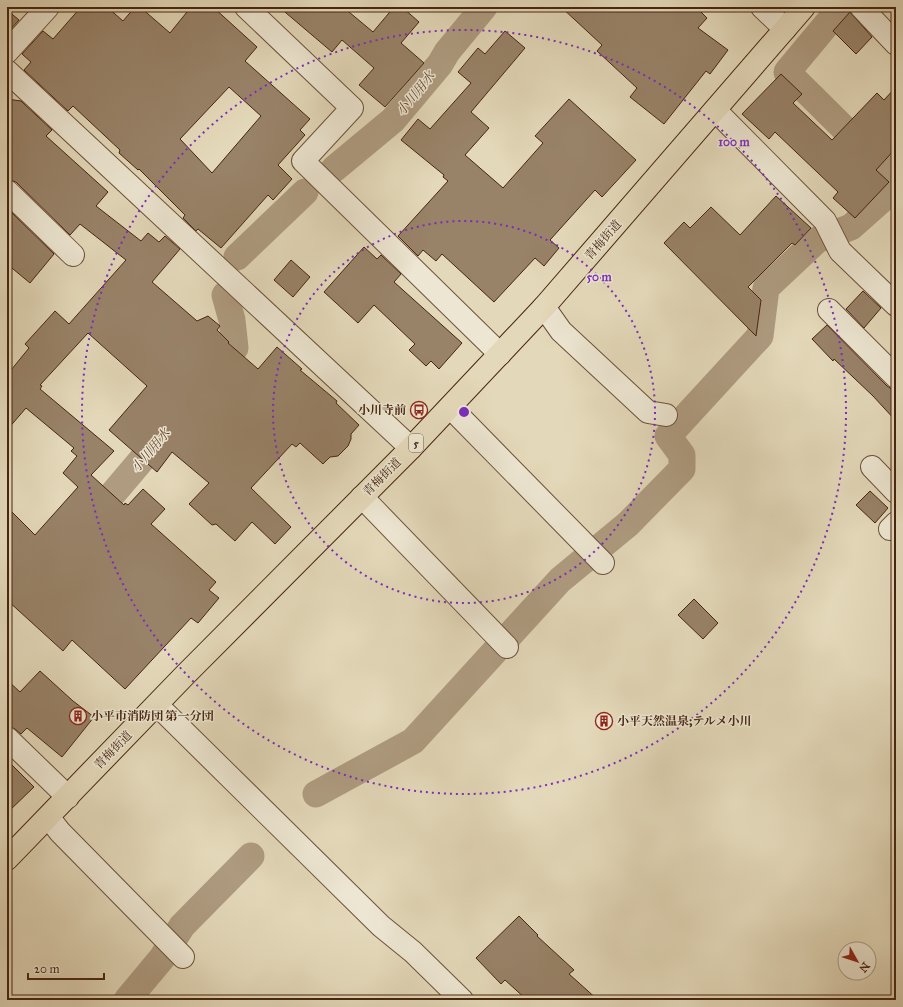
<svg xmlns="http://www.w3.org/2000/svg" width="903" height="1007" font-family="'IM FELL Great Primer','Noto Serif JP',serif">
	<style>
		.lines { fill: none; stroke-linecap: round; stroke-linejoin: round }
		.canal { stroke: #ae9b80; stroke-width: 27 }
		.building { fill: #988268; stroke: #462510; fill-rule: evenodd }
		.minor-casing { stroke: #6d523a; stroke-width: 24 }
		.major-casing { stroke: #462510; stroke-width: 24 }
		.minor { stroke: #ede6d2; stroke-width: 22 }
		.major { stroke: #e3d8b9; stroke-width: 22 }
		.ring { fill: none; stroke: #7b2cbf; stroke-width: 2; stroke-dasharray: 2 4 }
		.labels { text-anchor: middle; stroke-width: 3; stroke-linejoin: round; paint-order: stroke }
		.shield { fill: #ede6d2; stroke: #785f4a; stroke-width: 1 }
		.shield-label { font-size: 11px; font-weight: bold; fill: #462510 }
		.street-label { font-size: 12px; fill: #462510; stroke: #ede6d2 }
		.poi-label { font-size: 12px; font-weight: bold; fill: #462510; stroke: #ede6d2; text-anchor: start }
		.water-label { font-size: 13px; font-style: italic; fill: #654832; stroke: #ede6d2 }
		.centre { fill: #7b2cbf; stroke: #ede6d2; stroke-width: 2 }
		.ring-label { font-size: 12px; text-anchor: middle; font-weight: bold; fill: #7b2cbf; stroke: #ede6d2; stroke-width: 3; stroke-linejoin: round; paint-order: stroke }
	</style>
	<rect width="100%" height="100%" fill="#e3d8b9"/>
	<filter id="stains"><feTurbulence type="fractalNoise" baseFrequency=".005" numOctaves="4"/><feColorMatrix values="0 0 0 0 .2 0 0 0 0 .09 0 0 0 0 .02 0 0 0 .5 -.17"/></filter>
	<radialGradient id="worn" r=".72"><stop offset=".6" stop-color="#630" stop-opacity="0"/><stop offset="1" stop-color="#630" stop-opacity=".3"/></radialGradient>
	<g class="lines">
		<!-- canal -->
		<path class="canal" d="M841,7l-54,65 109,108
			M334,169l59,-49 47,-56 7,-12 37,-45
			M237,257l68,-65
			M211,377l24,-29 -3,-28 -7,-25
			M89,522l77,-91
			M316,794l97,-53 147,-161 68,-56 54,-55v-14l-14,-19 92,-100 6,-48 51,-48 34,-13 45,-40
			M127,1000l35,-42 20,-32 69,-70"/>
	</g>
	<!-- building -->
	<path class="building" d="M81,7h26l16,14 12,-14h5l30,26 21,-26h22l44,40 -12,14 65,58 -10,11 5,5 -27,30 14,14 -19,21 -5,-5 -47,53 -23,-19 -2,2 -13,-13 2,-3 -46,-46 -1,1 -19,-17 1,-3 -47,-44 -5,5 -44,-41 7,-8 -9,-8 21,-23 10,8zM229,87l32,29 -49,57 -32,-34z
		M279,7h64l30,25 21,-25h8l17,15 -18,21 23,20 -39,44 -26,-22 15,-17 -32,-28 -10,12z
		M561,7h135l11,11 -9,10 30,22 -18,24 -4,-3 -42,53 -34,-27 7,-9 -40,-37 5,-6z
		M7,10l12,10 -12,13z
		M850,12l22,25 -16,17 -23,-23z
		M505,31l20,17 -54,64 18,16 -24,27 38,33 40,-45 -8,-7 34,-37 67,61 -34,37 -7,-7 -45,50 9,8 -15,18 -9,-8 -41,44 -52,-48 -6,7 -13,-11 -5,6 -20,-20 50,-55 -5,-4 1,-2 -43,-35 17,-21 12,10 41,-46 -13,-11 20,-24 7,6z
		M781,74l21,20 -9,9 39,37 45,-47 7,7 12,-13v61l-20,22 13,12 -34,36 -22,-20 5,-6 -63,-60 -6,7 -27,-25z
		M7,99l14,2 31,29 -6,6 62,56 -12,14 45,35 7,-8 11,9 6,-6 15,13 -28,33 45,39 11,-5 12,10 -3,4 12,12 -1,1 30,26 19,-22 25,22 -2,1 37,31 -1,2 23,22 -8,9v5l-3,7 -10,10 -8,1 -7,7 -23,-21 -4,4 -4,-3 -41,44 40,39 -16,17 -23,-22 -17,19 -19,-17 -4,1 -23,-21 20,-21 -37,-31 -15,20 -48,-42 38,-44 -59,-53 -48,52 2,1 -2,3 74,62 -23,24 33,30 1,-2 3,2 15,-16 22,20 -14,15 65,58 -7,8 10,8 -21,25 -7,-5 -66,71 -53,-49 -9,11 -56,-51v-93l28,28 43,-48 -15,-14 14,-17 -6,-5 3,-3 -48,-40 -19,22v-55l22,-27 -4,-4 30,-33 14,13 57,-64 -46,-36 -10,11 -54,-53 -9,-3z
		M776,196l35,32 -16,17 -3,-2 -44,44 13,13 -5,36 -92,-93 20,-21 6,6 21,-21 29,28z
		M7,208l47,46 -24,29 -23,-19z
		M364,247l13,12 4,-4 20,19 -7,8 68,61 -23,26 -8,-8 -5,5 -17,-16 6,-6 -41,-39 -16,18 -34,-31z
		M291,260l19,17 -17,20 -19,-17z
		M863,291l18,17 -17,20 -18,-19z
		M827,325l60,61 9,6v29l-23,-25 -39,-37 -1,2 -21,-22z
		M870,491l18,17 -13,15 -19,-18z
		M694,599l24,24 -15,16 -25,-24z
		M40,671l33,30 21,16 -32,40 -35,-29 -6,6 -6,-5 -8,-3v-46l13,12z
		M7,760l27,27 -27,26z
		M519,916l19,19 -1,1 37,34 -5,4 29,26h-71l-22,-20 -4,4 -25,-26z"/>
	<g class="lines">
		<!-- minor casing -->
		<g class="minor-casing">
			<path id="minor" d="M246,7l106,101 -49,53 197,193
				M762,7l23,22
				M861,7l35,37
				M7,52l41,-45
				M7,71l404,377
				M715,110l110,111 15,30 56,54
				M7,191l66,64
				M544,307l17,24 87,81 18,3
				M829,310l67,67
				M450,407l153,156
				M872,467l24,25
				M362,497l145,150
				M890,529l6,-6
				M157,705l224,221 32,26 49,48
				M7,738l61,59
				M49,818l11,14 123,125"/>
		</g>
		<!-- major casing -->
		<g class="major-casing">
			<path id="major" d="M7,859l178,-184 226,-227 133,-141 260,-300"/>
		</g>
		<!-- minor -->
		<use href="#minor" class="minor"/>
		<!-- major -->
		<use href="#major" class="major"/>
	</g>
	<!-- distance rings -->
	<g class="ring">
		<circle cx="464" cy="412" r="191"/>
		<circle cx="464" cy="412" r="382"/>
	</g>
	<!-- icons -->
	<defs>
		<g id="bus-ring" transform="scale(0.9)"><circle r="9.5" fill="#ede6d2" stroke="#8f2418" stroke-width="1.5"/><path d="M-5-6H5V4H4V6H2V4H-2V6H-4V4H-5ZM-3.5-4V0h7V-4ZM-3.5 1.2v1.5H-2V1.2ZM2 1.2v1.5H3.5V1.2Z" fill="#8f2418"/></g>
		<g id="building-ring" transform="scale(0.9)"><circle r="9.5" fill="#ede6d2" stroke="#8f2418" stroke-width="1.5"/><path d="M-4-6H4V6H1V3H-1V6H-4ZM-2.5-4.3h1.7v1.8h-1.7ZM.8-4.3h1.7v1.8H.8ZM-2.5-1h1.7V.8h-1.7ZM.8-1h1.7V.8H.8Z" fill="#8f2418"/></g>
	</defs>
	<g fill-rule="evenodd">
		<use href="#bus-ring" x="419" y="410"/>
		<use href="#building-ring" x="78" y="716"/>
		<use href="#building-ring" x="604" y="721"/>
	</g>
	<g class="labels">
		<!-- shield labels -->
		<rect class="shield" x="409" y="434" width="14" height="18" rx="3"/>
		<g class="shield-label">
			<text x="416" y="447">5</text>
		</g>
		<!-- street labels -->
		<g class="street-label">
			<text transform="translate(603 240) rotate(-49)" y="4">青梅街道</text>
			<text transform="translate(382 477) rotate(-45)" y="4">青梅街道</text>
			<text transform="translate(113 750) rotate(-46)" y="4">青梅街道</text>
		</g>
		<!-- poi labels -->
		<g class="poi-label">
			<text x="406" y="414" text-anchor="end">小川寺前</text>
			<text x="91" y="720">小平市消防団 第一分団</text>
			<text x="617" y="725">小平天然温泉;テルメ小川</text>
		</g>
		<!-- water labels -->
		<g class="water-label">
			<text transform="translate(415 93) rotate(-51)" y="5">小川用水</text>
			<text transform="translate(150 450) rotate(-50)" y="5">小川用水</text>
		</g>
	</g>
	<circle cx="464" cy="412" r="6" class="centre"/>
	<g class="ring-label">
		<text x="734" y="146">100 m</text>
		<text x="599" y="281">50 m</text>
	</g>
	<!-- margin -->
	<rect width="903" height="1007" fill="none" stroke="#e3d8b9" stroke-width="24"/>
	<rect x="8" y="8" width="887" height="991" fill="none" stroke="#462510" stroke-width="2"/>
	<rect x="12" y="12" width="879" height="983" fill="none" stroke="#462510"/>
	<!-- north arrow -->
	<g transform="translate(857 961) rotate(129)"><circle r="19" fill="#ede6d2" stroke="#aa9984"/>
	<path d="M0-3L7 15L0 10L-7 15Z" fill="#8f2418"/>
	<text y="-6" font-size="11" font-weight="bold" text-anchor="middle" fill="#462510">N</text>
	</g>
	<!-- scale -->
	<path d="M28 973v6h76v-6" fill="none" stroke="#462510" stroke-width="2"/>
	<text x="34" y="973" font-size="12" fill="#462510" stroke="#ede6d2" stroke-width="3" paint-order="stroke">20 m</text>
	<rect width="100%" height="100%" filter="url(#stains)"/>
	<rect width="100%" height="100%" fill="url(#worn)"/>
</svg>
